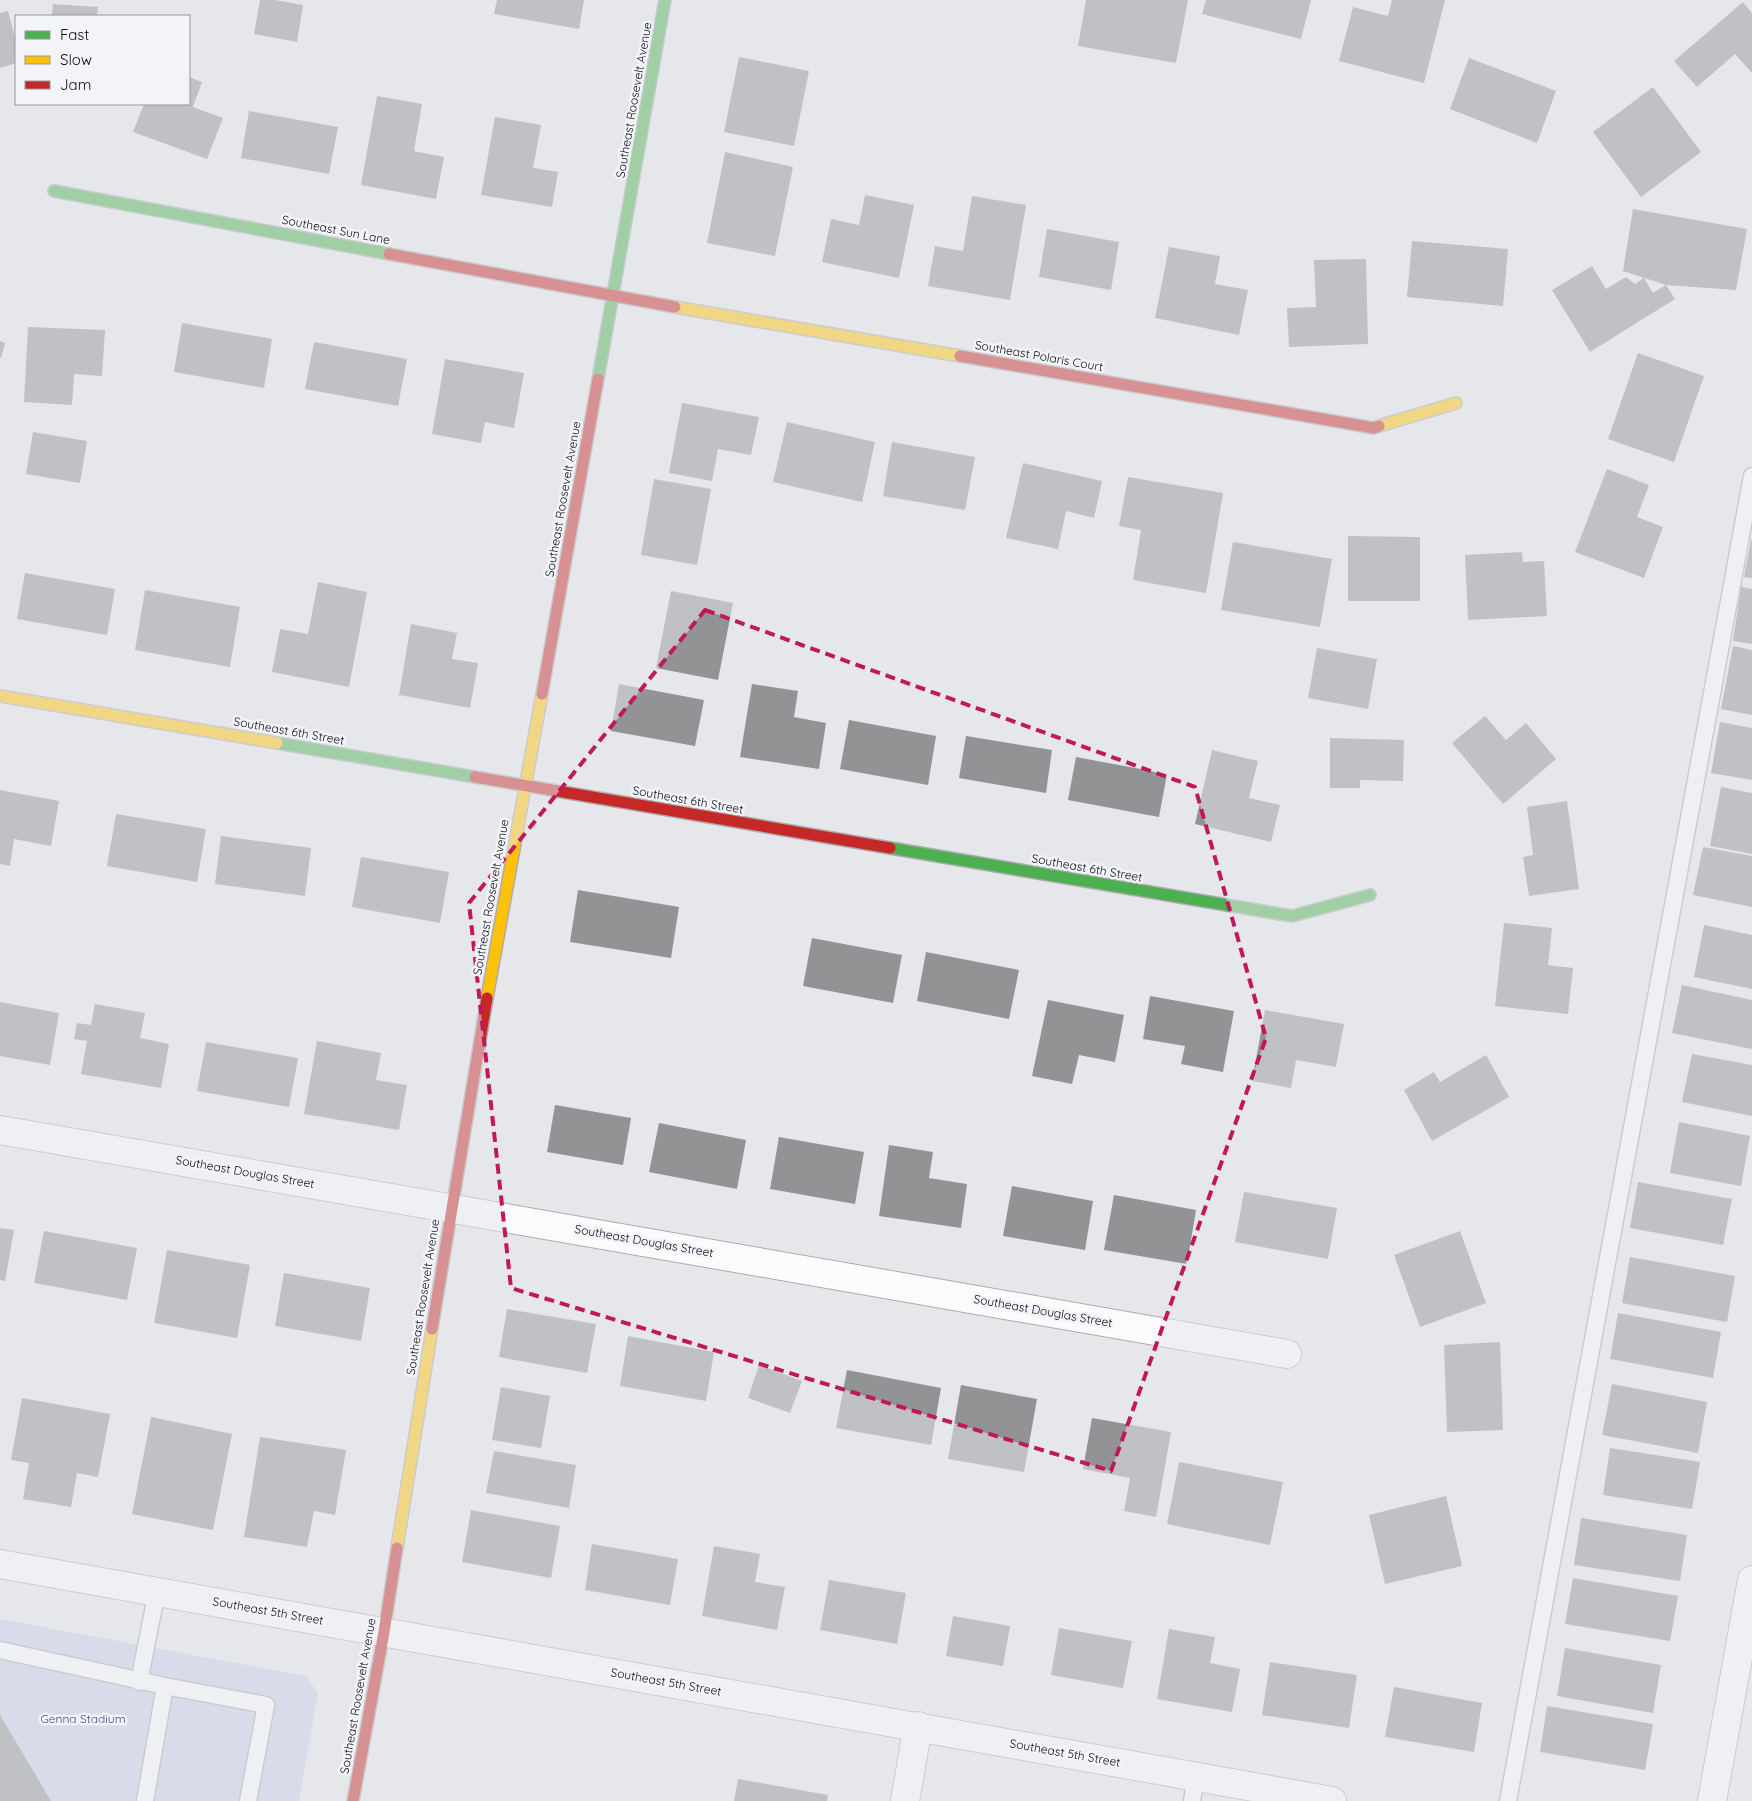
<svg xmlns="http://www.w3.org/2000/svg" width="1752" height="1801" font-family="Quicksand,sans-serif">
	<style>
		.green { fill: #c9cde8 }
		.building { fill: #929395 }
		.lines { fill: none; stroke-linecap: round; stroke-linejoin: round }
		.lane-casing { stroke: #acacaf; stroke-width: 19 }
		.street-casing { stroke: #acacaf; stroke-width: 30 }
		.fast-casing { stroke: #acacaf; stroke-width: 14 }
		.slow-casing { stroke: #acacaf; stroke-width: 14 }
		.jam-casing { stroke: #acacaf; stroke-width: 14 }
		.lane { stroke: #fbfbfc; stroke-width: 16 }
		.street { stroke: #fbfbfc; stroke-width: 28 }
		.fast { stroke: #4caf50; stroke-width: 11 }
		.slow { stroke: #ffc107; stroke-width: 11 }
		.jam { stroke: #c62828; stroke-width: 11 }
		.marked { fill: none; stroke: #c2185b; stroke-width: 4; stroke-dasharray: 10 6; stroke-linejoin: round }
		.labels { text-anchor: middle; stroke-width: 5; stroke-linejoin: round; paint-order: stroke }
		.street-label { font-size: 12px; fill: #0d0e0f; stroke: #f3f4f9 }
		.park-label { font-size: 12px; fill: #454993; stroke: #f3f4f9 }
	</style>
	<rect width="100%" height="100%" fill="#e6e7eb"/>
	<!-- green -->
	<path class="green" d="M0,1619l306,57 12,17 -19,108h-299z"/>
	<!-- building -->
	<path class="building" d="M260,0h15l28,5 -6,37 -43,-8z
		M497,0h87l-5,29 -85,-15z
		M1086,0h102l-12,63 -98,-17z
		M1206,0h105l-10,39 -99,-25z
		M1392,0h53l-21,83 -85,-22 14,-54 35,9z
		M1743,2l9,11v60l-17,-19 -38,33 -23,-26z
		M53,4l45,3 -1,9h-45z
		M8,11l8,30v22l-16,5v-55z
		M739,57l70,14 -15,75 -70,-14z
		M1469,58l87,33 -19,52 -87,-34z
		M189,77l13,5 -9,25 30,11 -16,41 -74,-27 11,-28h45z
		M1653,87l48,65 -60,45 -48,-65z
		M377,96l45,8 -8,47 30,6 -8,42 -75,-14z
		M249,111l89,16 -9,47 -88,-16z
		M495,117l46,8 -8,43 25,4 -6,35 -71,-12z
		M725,152l68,15 -18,89 -68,-13z
		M865,195l49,10 -15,73 -77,-16 9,-43 28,6z
		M972,196l54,9 -16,95 -82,-14 7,-40 28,5z
		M1633,209l114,20 -11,61 -70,-5 -43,-14z
		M1047,229l72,13 -8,48 -72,-13z
		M1412,241l96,8 -5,57 -96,-9z
		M1169,247l51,9 -5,28 33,6 -9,45 -84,-17z
		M1366,259l2,85 -79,3 -2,-39 29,-1 -2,-47z
		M1592,266l14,23 20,-12 9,7 9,-6 9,15 13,-8 9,14 -85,53 -38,-62z
		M182,323l90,16 -8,49 -90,-16z
		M28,327l77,3 -3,46 -28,-2 -2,31 -48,-3z
		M0,341l5,2 -4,15h-1z
		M314,342l93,17 -9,47 -93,-17z
		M1638,353l66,23 -30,86 -66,-23z
		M445,359l79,14 -10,55 -29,-6 -4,21 -49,-9z
		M682,403l77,14 -8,38 -33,-6 -6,32 -43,-8z
		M787,422l88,20 -13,60 -89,-20z
		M33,432l54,9 -7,42 -54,-9z
		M892,442l83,15 -10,53 -82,-14z
		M1023,463l79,18 -8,37 -28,-7 -8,38 -52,-11z
		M1607,469l42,16 -12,32 26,10 -19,51 -69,-26z
		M1128,477l95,16 -17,100 -73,-13 8,-50 -22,-4z
		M654,479l57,10 -14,76 -56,-10z
		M1348,536l72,1v64h-72z
		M1751,540h1v38l-8,-1z
		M1233,542l99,17 -12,68 -99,-17z
		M1522,552l1,10 21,-1 3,55 -79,4 -3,-65z
		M25,573l90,16 -8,46 -90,-16z
		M318,582l49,10 -18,95 -77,-15 8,-43 28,5z
		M1741,587l11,2v55l-19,-3z
		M145,590l95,17 -10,60 -95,-17z
		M671,591l62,12 -15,77 -62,-12z
		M411,624l46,9 -5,26 26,4 -8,45 -71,-13z
		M1733,646l19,4v65l-31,-6z
		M1317,648l60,11 -9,50 -60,-11z
		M619,684l85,16 -9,46 -84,-15z
		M752,684l46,7 -4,26 32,6 -7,46 -79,-12z
		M1485,716l21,24 20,-17 30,36 -53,45 -51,-61z
		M849,720l87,16 -8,49 -88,-16z
		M1720,722l32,6v52l-41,-7z
		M966,736l86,14 -6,43 -87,-15z
		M1330,738l74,2 -1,41 -43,-1v8h-30z
		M1212,750l46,11 -9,37 31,7 -9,37 -76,-18z
		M1076,757l91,17 -8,43 -91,-17z
		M1721,787l31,6v61l-42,-8z
		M0,790l59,11 -8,45 -37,-7 -4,27 -10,-2z
		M1567,801l12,88 -50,7 -6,-39 10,-2 -6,-48z
		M116,814l90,15 -9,53 -90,-16z
		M221,836l90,12 -6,48 -90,-12z
		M1703,847l49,9v51l-59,-12z
		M361,857l88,15 -9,51 -88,-16z
		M578,890l101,17 -8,51 -101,-16z
		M1504,923l48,5 -4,37 25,3 -5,46 -73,-8z
		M1704,925l48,10v54l-58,-12z
		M812,938l90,17 -9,48 -90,-17z
		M926,952l93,18 -10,49 -92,-18z
		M1682,985l70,15v49l-80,-16z
		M1150,996l84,15 -11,61 -42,-8 4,-18 -42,-7z
		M1048,1000l76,15 -9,47 -36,-7 -7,29 -40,-8z
		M0,1002l59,11 -9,52 -50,-9z
		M95,1004l50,9 -5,25 29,6 -8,44 -80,-14 6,-33 -13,-2 3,-16 14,2z
		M1265,1010l79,14 -8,43 -40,-7 -5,28 -39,-7z
		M317,1041l64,12 -5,27 31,5 -8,45 -95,-16z
		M206,1042l92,16 -9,49 -92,-16z
		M1692,1054l60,11v51l-70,-14z
		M1486,1055l23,42 -77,44 -28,-51 30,-18 6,10z
		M555,1105l76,13 -8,47 -76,-13z
		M1679,1122l71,14 -9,50 -71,-13z
		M659,1123l87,17 -9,49 -88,-17z
		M779,1137l85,15 -9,52 -85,-15z
		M889,1145l44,7 -4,26 38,6 -6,44 -82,-12z
		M1638,1182l94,17 -9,46 -93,-17z
		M1012,1186l81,15 -8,49 -82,-14z
		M1244,1192l93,16 -9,51 -93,-17z
		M1114,1195l82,15 -9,54 -83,-14z
		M0,1228l14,2 -9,51 -5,-1z
		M44,1231l93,17 -10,52 -93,-17z
		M1460,1231l26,72 -66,24 -26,-72z
		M167,1250l83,15 -13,73 -83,-15z
		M1630,1257l105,19 -8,46 -105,-19z
		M284,1273l86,15 -9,53 -86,-15z
		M507,1309l89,15 -9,49 -88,-16z
		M1618,1313l103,19 -8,46 -103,-19z
		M628,1336l86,16 -8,49 -86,-15z
		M1500,1342l3,88 -56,2 -3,-87z
		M759,1365l43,16 -12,32 -42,-15z
		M847,1370l94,18 -10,57 -95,-17z
		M1612,1384l95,18 -9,51 -96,-18z
		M961,1385l76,14 -13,73 -76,-13z
		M501,1387l49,9 -9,52 -49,-8z
		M22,1398l88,16 -12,63 -21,-4 -6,34 -48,-8 6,-36 -18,-3z
		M151,1417l81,17 -19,96 -81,-16z
		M1092,1418l79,14 -15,85 -32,-6 6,-33 -47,-9z
		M260,1437l86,13 -11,65 -21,-4 -7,36 -63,-10z
		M1610,1448l90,14 -8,47 -89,-14z
		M494,1451l82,14 -7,43 -83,-15z
		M1179,1462l104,20 -13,63 -103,-21z
		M1446,1496l16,70 -77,18 -16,-69z
		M471,1510l89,16 -9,52 -89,-16z
		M1581,1518l106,17 -7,46 -106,-16z
		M592,1544l86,15 -8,46 -85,-15z
		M714,1546l46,8 -5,28 30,5 -8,43 -75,-14z
		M1573,1578l105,18 -8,45 -105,-17z
		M829,1580l77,13 -9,51 -77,-14z
		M953,1616l57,10 -7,40 -57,-10z
		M1059,1628l73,13 -9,47 -72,-13z
		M1169,1629l46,8 -5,26 30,6 -8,43 -75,-13z
		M1565,1648l96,17 -8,48 -96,-17z
		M1270,1662l87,13 -8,53 -87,-13z
		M1394,1687l88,16 -8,49 -89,-15z
		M1547,1706l106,18 -8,46 -105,-18z
		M0,1715l51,86h-51z
		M738,1779l90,16 -1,6h-93z"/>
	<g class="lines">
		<!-- lane casing -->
		<g class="lane-casing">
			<path id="lane" d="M0,1650l165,36
				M139,1682l18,-91
				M145,1801l20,-115 101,19 -18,96
				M1192,1801l4,-25
				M1508,1801l244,-1325"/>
		</g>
		<!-- street casing -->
		<g class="street-casing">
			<path id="street" d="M0,1130l1287,224
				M0,1564l1332,237
				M905,1801l13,-75
				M1712,1801l40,-221"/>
		</g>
		<!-- fast casing -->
		<g class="fast-casing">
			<path id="fast" d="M54,191l335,63
				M598,379l67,-379
				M277,743l198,34
				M890,848l402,68 78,-21"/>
		</g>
		<!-- slow casing -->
		<g class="slow-casing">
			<path id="slow" d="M675,307l285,49
				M1379,426l77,-23
				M0,696l277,47
				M487,998l55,-304
				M397,1548l35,-219"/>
		</g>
		<!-- jam casing -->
		<g class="jam-casing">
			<path id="jam" d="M389,254l286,53
				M960,356l414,72 5,-2
				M542,694l56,-315
				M475,777l415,71
				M432,1329l55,-331
				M353,1801l31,-169 13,-84"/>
		</g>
		<!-- lane -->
		<use href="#lane" class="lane"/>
		<!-- street -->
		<use href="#street" class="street"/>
		<!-- fast -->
		<use href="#fast" class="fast"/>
		<!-- slow -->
		<use href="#slow" class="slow"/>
		<!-- jam -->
		<use href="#jam" class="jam"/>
	</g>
	<!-- marked area -->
	<path d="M0 0H1752V1801H0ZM705,610l490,177 71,251 -155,433 -600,-183 -42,-385z" fill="#e6e7eb" fill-opacity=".55" fill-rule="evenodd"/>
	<path class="marked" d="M705,610l490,177 71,251 -155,433 -600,-183 -42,-385z"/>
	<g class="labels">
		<!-- street labels -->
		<g class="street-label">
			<text transform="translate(634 100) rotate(-80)" y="4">Southeast Roosevelt Avenue</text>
			<text transform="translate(336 230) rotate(11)" y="4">Southeast Sun Lane</text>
			<text transform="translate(1039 356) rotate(10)" y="4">Southeast Polaris Court</text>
			<text transform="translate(563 499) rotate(-80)" y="4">Southeast Roosevelt Avenue</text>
			<text transform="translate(289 731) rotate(10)" y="4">Southeast 6th Street</text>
			<text transform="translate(688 800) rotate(10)" y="4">Southeast 6th Street</text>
			<text transform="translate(1087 868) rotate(10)" y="4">Southeast 6th Street</text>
			<text transform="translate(491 897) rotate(-80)" y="4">Southeast Roosevelt Avenue</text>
			<text transform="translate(245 1172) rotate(10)" y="4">Southeast Douglas Street</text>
			<text transform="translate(644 1241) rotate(10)" y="4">Southeast Douglas Street</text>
			<text transform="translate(423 1297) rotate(-81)" y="4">Southeast Roosevelt Avenue</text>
			<text transform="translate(1043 1311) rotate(10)" y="4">Southeast Douglas Street</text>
			<text transform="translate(268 1611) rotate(10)" y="4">Southeast 5th Street</text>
			<text transform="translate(666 1682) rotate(10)" y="4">Southeast 5th Street</text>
			<text transform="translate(358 1696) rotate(-80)" y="4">Southeast Roosevelt Avenue</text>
			<text transform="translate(1065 1753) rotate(10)" y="4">Southeast 5th Street</text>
		</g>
		<!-- park labels -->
		<g class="park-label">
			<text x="83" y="1723">Genna Stadium</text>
		</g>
	</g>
	<!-- legend -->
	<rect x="15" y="15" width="175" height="90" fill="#f3f4f9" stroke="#97989b"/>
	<rect x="25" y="31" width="25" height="8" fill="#4caf50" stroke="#97989b"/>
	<text x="60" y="40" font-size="15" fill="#0d0e0f">Fast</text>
	<rect x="25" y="56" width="25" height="8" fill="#ffc107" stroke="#97989b"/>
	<text x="60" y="65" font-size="15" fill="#0d0e0f">Slow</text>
	<rect x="25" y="81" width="25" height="8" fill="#c62828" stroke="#97989b"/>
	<text x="60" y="90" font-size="15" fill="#0d0e0f">Jam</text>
</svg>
